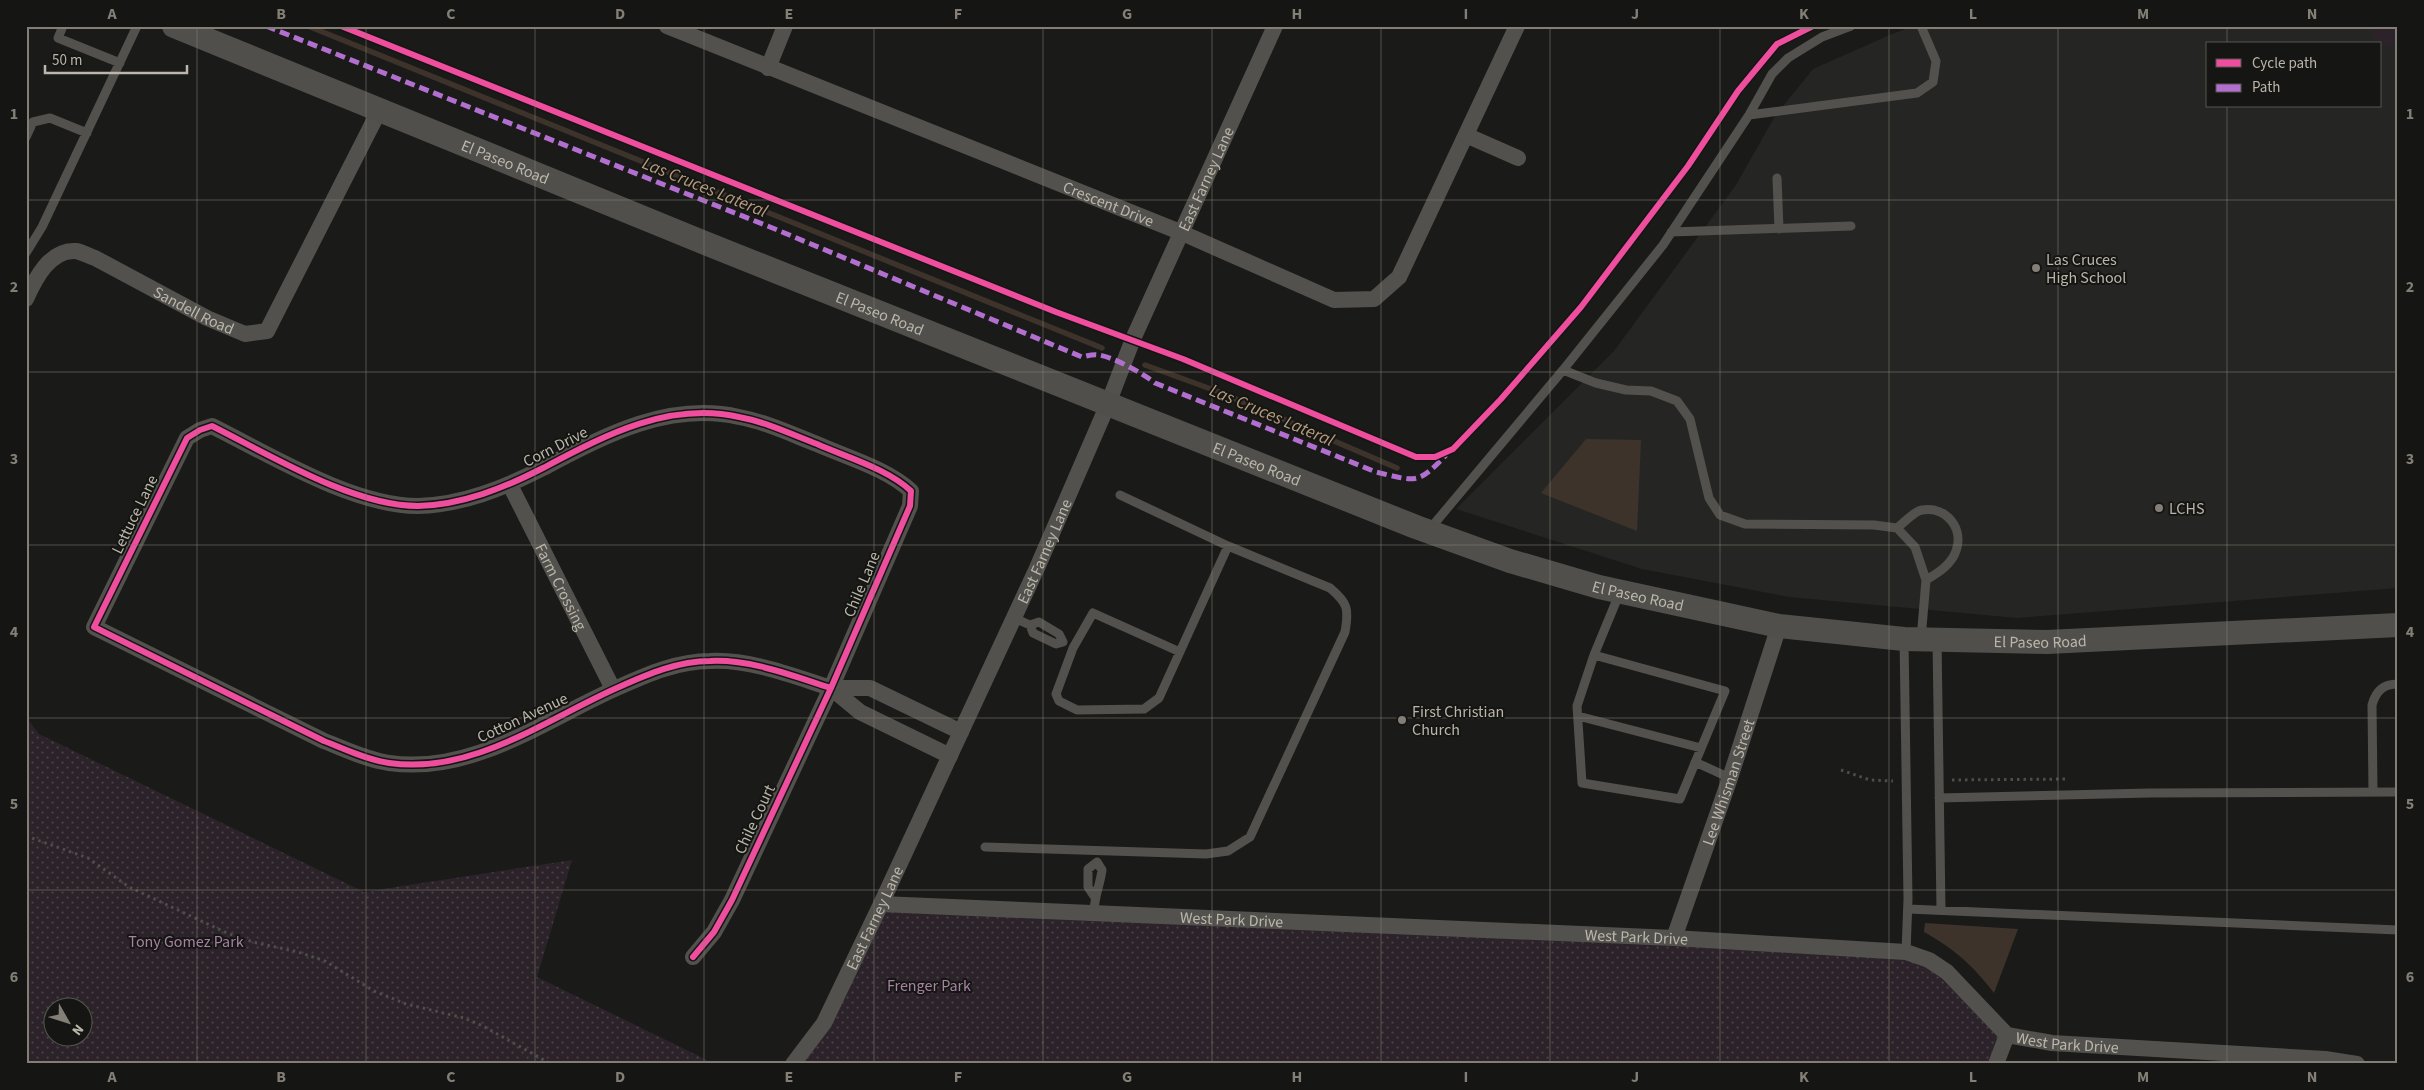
<svg xmlns="http://www.w3.org/2000/svg" width="2424" height="1090" font-family="'Source Sans 3',sans-serif">
	<style>
		.built { fill: #252623; fill-rule: evenodd }
		.grass { fill: #2b2329 }
		.park { fill: url(#park-dots); fill-rule: evenodd }
		.water { fill: #3d332b }
		.lines { fill: none; stroke-linecap: round; stroke-linejoin: round }
		.stream { stroke: #3d332b; stroke-width: 5.5 }
		.path { stroke: #4d4d49; stroke-width: 3; stroke-dasharray: 2.5 4; stroke-linecap: butt }
		.lane { stroke: #53514d; stroke-width: 9 }
		.street { stroke: #53514d; stroke-width: 16 }
		.secondary { stroke: #514f4c; stroke-width: 24 }
		.quiet { stroke: #b36fd0; stroke-width: 5; stroke-dasharray: 10 5; stroke-linecap: butt }
		.cycleway-casing { stroke: #151613; stroke-width: 9 }
		.cycleway { stroke: #ef4d9e; stroke-width: 6 }
		.grid { fill: none; stroke: #837f77; stroke-width: 1; stroke-opacity: 0.55 }
		.poi-dot { fill: #837f77; stroke: #151613; stroke-width: 2 }
		.labels { text-anchor: middle; stroke-width: 4; stroke-linejoin: round; paint-order: stroke }
		.street-label { font-size: 16px; fill: #bbb6aa; stroke: #151613 }
		.poi-label { font-size: 16px; fill: #bbb6aa; stroke: #151613; text-anchor: start }
		.park-label { font-size: 16px; fill: #a780a3; stroke: #151613 }
		.water-label { font-size: 18px; font-style: italic; fill: #b79c7f; stroke: #151613 }
		.neatline { fill: none; stroke: #837f77; stroke-width: 2 }
		.grid-label { font-size: 16px; text-anchor: middle; font-weight: bold; fill: #837f77 }
	</style>
	<defs>
		<pattern id="park-dots" width="8" height="8" patternUnits="userSpaceOnUse" patternTransform="scale(1.25)"><rect width="8" height="8" fill="#2b2329"/><path d="M2 2h.1M6 6h.1" fill="none" stroke="#484145" stroke-width="1.8" stroke-linecap="round"/></pattern>
	</defs>
	<rect width="100%" height="100%" fill="#1a1a19"/>
	<!-- built -->
	<path class="built" d="M1914,26h484v562l-381,30 -228,-21 -147,-28 -186,-60 158,-158 122,-166 39,-69 38,-47 79,-35zM2208,44h172v62h-172z"/>
	<!-- grass -->
	<path class="grass" d="M2373,26h25v20h-18v-2h-7z"/>
	<!-- park -->
	<path class="park" d="M26,717l13,17 325,158 208,-32 -35,117 178,87h-689zM52,1008h30v30h-30z
		M881,904l1025,48 23,8 78,75 -11,29h-1203z"/>
	<!-- water -->
	<path class="water" d="M1586,439l55,1 -4,91 -96,-38z
		M1925,923l93,6 -24,64c-21,-27 -39,-44 -70,-61z"/>
	<g class="lines">
		<!-- stream -->
		<path class="stream" d="M308,26l794,322
			M1145,365l77,28 175,75"/>
		<!-- path -->
		<path class="path" d="M1841,770l29,10 23,1
			M1952,780l116,-1
			M26,836l62,22 41,29 98,46 26,9 45,10 27,9 49,30 32,13 58,14 19,8 68,38"/>
		<!-- lane -->
		<path class="lane" d="M63,26l-5,12 62,25
			M1749,115l168,-22 16,-11 3,-21 -15,-35
			M26,137l7,-15 17,-4 37,15
			M1777,178l2,51
			M1671,232l180,-6
			M26,253l16,-26 95,-201
			M1563,370l33,13 30,7 25,1 26,10 13,18 19,79 11,17 25,9 129,1 23,3 18,19 11,33 -5,59
			M1120,495l108,51 -69,152 -15,11 -67,1 -18,-9 -3,-7 17,-46 20,-35 87,39
			M1897,528c7,-5 17,-17 25,-18 25,-4 42,19 34,41 -5,14 -18,22 -30,29
			M1429,530l134,-160 100,-125 86,-130 23,-41 16,-16 34,-21 29,-11
			M1014,618l16,7 3,8 23,11 7,-2 -4,-8 -20,-12 -9,3
			M1904,639l4,260 -2,53
			M1937,640l4,270
			M1594,655l131,36 -45,108 -98,-16 -5,-77z
			M1594,655l26,-63
			M1578,716l123,32
			M1695,762l35,16
			M2373,792l-1,-87c4,-14 11,-21 26,-21
			M1939,798l211,-5 248,-1
			M985,847l221,7 22,-3 22,-14 95,-205c4,-23 3,-29 -15,-44l-102,-42
			M1908,909l490,21
			M1094,913c0,-17 6,-27 8,-43l-5,-8 -9,7v18l6,9"/>
		<!-- street -->
		<g class="street">
			<path id="s1" d="M667,26l513,206 154,68 40,-1 25,-22 118,-251"/>
			<path d="M768,68l17,-42"/>
			<path d="M1468,136l50,22"/>
			<path id="s2" d="M26,299c9,-20 24,-50 50,-48 6,1 13,5 19,7l112,60 38,16 22,-3 112,-220"/>
			<path id="s3" d="M510,485l103,204"/>
			<path d="M950,756l-90,-44 -29,-24h39l91,44"/>
			<path id="s4" d="M881,904l793,34 232,14 23,8 18,12 60,63 45,8 273,16 32,5"/>
			<path id="s5" d="M1674,938l56,-160 49,-152"/>
			<path d="M693,957l21,-25 18,-32 99,-212 79,-182 1,-15c-23,-22 -65,-34 -94,-47 -26,-10 -51,-22 -78,-27 -71,-16 -135,19 -196,51 -39,20 -81,37 -125,38 -65,0 -148,-51 -206,-80l-12,4 -13,8 -93,189 230,114c21,8 43,19 65,22 84,12 157,-44 230,-76 29,-13 59,-26 91,-26 41,-2 83,15 121,27"/>
			<path id="s6" d="M793,1064l31,-41 57,-119 156,-336 71,-164 25,-65 142,-313"/>
			<path d="M1996,1064l11,-29"/>
		</g>
		<!-- secondary -->
		<path class="secondary" id="s7" d="M174,26l526,215 716,286 94,34 89,26 180,39 125,13 143,3 351,-17"/>
		<!-- quiet -->
		<path class="quiet" d="M266,26l509,203 307,128c5,-1 11,-3 16,-2 14,1 46,19 57,28l221,89c39,9 41,14 70,-17"/>
		<!-- cycleway casing -->
		<g class="cycleway-casing">
			<path id="cycleway" d="M341,26l715,286 127,47 233,98h19l18,-8 48,-50 80,-92 107,-141 50,-75 39,-47 36,-18
				M693,957l21,-25 18,-32 99,-212 79,-182 1,-15c-23,-22 -65,-34 -94,-47 -26,-10 -51,-22 -78,-27 -71,-16 -135,19 -196,51 -39,20 -81,37 -125,38 -65,0 -148,-51 -206,-80l-12,4 -13,8 -93,189 230,114c21,8 43,19 65,22 84,12 157,-44 230,-76 29,-13 59,-26 91,-26 41,-2 83,15 121,27"/>
		</g>
		<!-- cycleway -->
		<use href="#cycleway" class="cycleway"/>
	</g>
	<!-- grid -->
	<path class="grid" d="M197,26v1038M366,26v1038M535,26v1038M704,26v1038M874,26v1038M1043,26v1038M1212,26v1038M1381,26v1038M1550,26v1038M1720,26v1038M1889,26v1038M2058,26v1038M2227,26v18M2227,106v958M26,200h2372M26,372h2372M26,545h2372M26,718h2372M26,890h2372"/>
	<!-- markers -->
	<g class="poi-dot">
		<circle cx="2036" cy="268" r="5"/>
		<circle cx="2159" cy="508" r="5"/>
		<circle cx="1402" cy="720" r="5"/>
	</g>
	<g class="labels">
		<!-- street labels -->
		<g class="street-label">
			<text dy="6" stroke="none"><textPath href="#s7" startOffset="358">El Paseo Road</textPath></text>
			<text dy="6" stroke="none"><textPath href="#s6" startOffset="978">East Farney Lane</textPath></text>
			<text dy="6" stroke="none"><textPath href="#s1" startOffset="476">Crescent Drive</textPath></text>
			<text dy="6" stroke="none"><textPath href="#s2" startOffset="206">Sandell Road</textPath></text>
			<text dy="6" stroke="none"><textPath href="#s7" startOffset="762">El Paseo Road</textPath></text>
			<text transform="translate(555 446) rotate(-27)" y="6">Corn Drive</text>
			<text dy="6" stroke="none"><textPath href="#s7" startOffset="1168">El Paseo Road</textPath></text>
			<text transform="translate(134 514) rotate(-64)" y="6">Lettuce Lane</text>
			<text dy="6" stroke="none"><textPath href="#s6" startOffset="572">East Farney Lane</textPath></text>
			<text transform="translate(861 584) rotate(-67)" y="6">Chile Lane</text>
			<text dy="6" stroke="none"><textPath href="#s3" startOffset="114">Farm Crossing</textPath></text>
			<text dy="6" stroke="none"><textPath href="#s7" startOffset="1572">El Paseo Road</textPath></text>
			<text dy="6" stroke="none"><textPath href="#s7" startOffset="1978">El Paseo Road</textPath></text>
			<text transform="translate(522 717) rotate(-25)" y="6">Cotton Avenue</text>
			<text dy="6" stroke="none"><textPath href="#s5" startOffset="165">Lee Whisman Street</textPath></text>
			<text transform="translate(754 819) rotate(-65)" y="6">Chile Court</text>
			<text dy="6" stroke="none"><textPath href="#s6" startOffset="168">East Farney Lane</textPath></text>
			<text dy="6" stroke="none"><textPath href="#s4" startOffset="351">West Park Drive</textPath></text>
			<text dy="6" stroke="none"><textPath href="#s4" startOffset="756">West Park Drive</textPath></text>
			<text dy="6" stroke="none"><textPath href="#s4" startOffset="1220">West Park Drive</textPath></text>
		</g>
		<!-- poi labels -->
		<g class="poi-label">
			<text x="2046" y="265">Las Cruces<tspan x="2046" dy="18">High School</tspan></text>
			<text x="2169" y="514">LCHS</text>
			<text x="1412" y="717">First Christian<tspan x="1412" dy="18">Church</tspan></text>
		</g>
		<!-- park labels -->
		<g class="park-label">
			<text x="186" y="947">Tony Gomez Park</text>
			<text x="929" y="991">Frenger Park</text>
		</g>
		<!-- water labels -->
		<g class="water-label">
			<text transform="translate(705 187) rotate(22)" y="6">Las Cruces Lateral</text>
			<text transform="translate(1272 415) rotate(23)" y="6">Las Cruces Lateral</text>
		</g>
	</g>
	<!-- border -->
	<rect width="2424" height="1090" fill="none" stroke="#151613" stroke-width="55"/>
	<!-- legend -->
	<rect x="2206" y="42" width="175" height="65" fill="#151613" stroke="#57564f"/>
	<rect x="2216" y="59" width="25" height="8" fill="#ef4d9e" stroke="#57564f"/>
	<text x="2252" y="68" font-size="15" fill="#bbb6aa">Cycle path</text>
	<rect x="2216" y="84" width="25" height="8" fill="#b36fd0" stroke="#57564f"/>
	<text x="2252" y="92" font-size="15" fill="#bbb6aa">Path</text>
	<!-- north arrow -->
	<g transform="translate(68 1022) rotate(129)"><circle r="24" fill="#151613" stroke="#57564f"/>
	<path d="M0-4L9 19L0 12L-9 19Z" fill="#837f77"/>
	<text y="-8" font-size="14" font-weight="bold" text-anchor="middle" fill="#bbb6aa">N</text>
	</g>
	<!-- scale -->
	<path d="M45 65v8h142v-8" fill="none" stroke="#bbb6aa" stroke-width="2.5"/>
	<text x="52" y="65" font-size="15" fill="#bbb6aa" stroke="#151613" stroke-width="4" paint-order="stroke">50 m</text>
	<rect x="28" y="28" width="2368" height="1034" class="neatline"/>
	<g class="grid-label">
		<text x="112" y="19">A</text>
		<text x="281" y="19">B</text>
		<text x="451" y="19">C</text>
		<text x="620" y="19">D</text>
		<text x="789" y="19">E</text>
		<text x="958" y="19">F</text>
		<text x="1127" y="19">G</text>
		<text x="1297" y="19">H</text>
		<text x="1466" y="19">I</text>
		<text x="1635" y="19">J</text>
		<text x="1804" y="19">K</text>
		<text x="1973" y="19">L</text>
		<text x="2143" y="19">M</text>
		<text x="2312" y="19">N</text>
		<text x="14" y="119">1</text>
		<text x="2410" y="119">1</text>
		<text x="14" y="292">2</text>
		<text x="2410" y="292">2</text>
		<text x="14" y="464">3</text>
		<text x="2410" y="464">3</text>
		<text x="14" y="637">4</text>
		<text x="2410" y="637">4</text>
		<text x="14" y="809">5</text>
		<text x="2410" y="809">5</text>
		<text x="14" y="982">6</text>
		<text x="2410" y="982">6</text>
		<text x="112" y="1082">A</text>
		<text x="281" y="1082">B</text>
		<text x="451" y="1082">C</text>
		<text x="620" y="1082">D</text>
		<text x="789" y="1082">E</text>
		<text x="958" y="1082">F</text>
		<text x="1127" y="1082">G</text>
		<text x="1297" y="1082">H</text>
		<text x="1466" y="1082">I</text>
		<text x="1635" y="1082">J</text>
		<text x="1804" y="1082">K</text>
		<text x="1973" y="1082">L</text>
		<text x="2143" y="1082">M</text>
		<text x="2312" y="1082">N</text>
	</g>
</svg>
